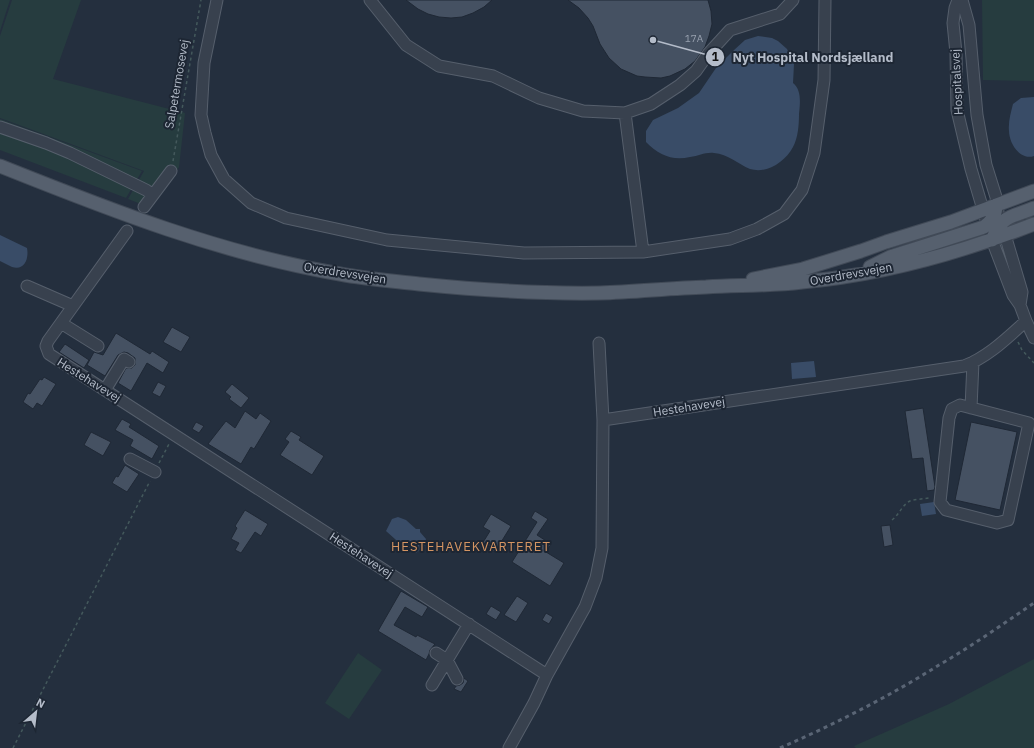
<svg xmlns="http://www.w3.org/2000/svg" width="1034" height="748" font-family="'IBM Plex Sans',sans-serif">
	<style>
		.green { fill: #263c3f }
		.water { fill: #394c67 }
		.building { fill: #455162; stroke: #1f2835 }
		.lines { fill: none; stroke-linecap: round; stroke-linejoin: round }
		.minor-casing { stroke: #565f6c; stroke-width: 13 }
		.major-casing { stroke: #414a57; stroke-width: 15 }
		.path { stroke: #44595c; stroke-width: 1.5; stroke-dasharray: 3 3; stroke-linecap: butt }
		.minor { stroke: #38414e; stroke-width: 11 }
		.major { stroke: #56606e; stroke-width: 13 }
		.rail { stroke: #5a6575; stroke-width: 3; stroke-dasharray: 4 4; stroke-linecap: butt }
		.labels { text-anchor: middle; stroke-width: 4; stroke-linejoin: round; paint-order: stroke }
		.number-label { font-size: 10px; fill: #98a1af }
		.street-label { font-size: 12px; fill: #b4bcc9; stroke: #1d2633 }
		.neighbourhood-label { font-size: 13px; letter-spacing: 1px; fill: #d59563; stroke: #1d2633 }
		.leader { fill: none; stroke: #b4bcc9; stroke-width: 1.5 }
		.callout-dot { fill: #b4bcc9; stroke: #1d2633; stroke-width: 1.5 }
		.mark-label { font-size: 12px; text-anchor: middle; font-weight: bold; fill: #111 }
		.callout-label { font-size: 13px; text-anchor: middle; font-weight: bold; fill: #b4bcc9; stroke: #1d2633; stroke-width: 4; stroke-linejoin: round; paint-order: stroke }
	</style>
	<rect width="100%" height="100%" fill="#242f3e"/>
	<!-- green -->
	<path class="green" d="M0,0h10l-10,31z
		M12,0h69l-28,79 132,34 -6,54 -28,41 -23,-9 16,-28 -144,-53v-82z
		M982,0h52v81l-51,-1z
		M0,119l142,52 -16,27 -126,-48z
		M358,653l24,17 -33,49 -24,-16z
		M1034,659v89h-178l-2,-2 95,-42z"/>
	<!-- water -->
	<path class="water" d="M758,36l14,2 6,3 9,8 7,15 -1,19c9,7 7,21 6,31 0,11 -1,24 -6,33 -8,15 -26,27 -43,22 -12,-5 -22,-15 -36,-16 -9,-1 -15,3 -24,4 -18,4 -31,-2 -44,-15v-11l7,-11 25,-12 21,-15 17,-25 17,-17 12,-11z
		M1034,97v59c-14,5 -25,-13 -25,-25 -1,-9 2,-19 4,-27l8,-6z
		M0,235l27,13c2,10 -2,23 -15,19 -4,-2 -8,-4 -12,-6z
		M814,361l2,16 -24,2 -1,-16z
		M934,502l2,12 -14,2 -2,-12z
		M398,517l8,3 10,9h4v3l6,7 -2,8 -8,6 -11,-5 -19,-17 6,-12z"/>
	<!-- building -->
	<path class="building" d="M406,0h86l-8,7 -11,6 -11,4 -11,1 -12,-1 -11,-3 -10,-5z
		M568,0h140l3,11 1,13 -3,12 -4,11 -10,14 -10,8 -15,7 -9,2 -16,-1 -8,-1 -16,-7 -12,-11 -9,-14 -7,-18 -5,-8 -9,-10z
		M172,327l18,10 -9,15 -18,-10z
		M116,333l34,21 2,-3 17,11 -6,11 -16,-10 -16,28 -13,-8 8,-15h6l3,-3v-7l-7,-5 -4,-1 -6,3 -13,21 -18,-11 7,-13 9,3z
		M65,344l24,16 -5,8 -25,-16z
		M44,377l12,7 -14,22 -5,-3 -4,6 -10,-7 5,-9 2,1 10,-15 2,1z
		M158,382l8,4 -6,11 -8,-4z
		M232,384l17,14 -8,10 -12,-9 2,-2 -6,-5z
		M923,408l12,79 -1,3 -7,1 -4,-33 -11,1 -7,-48z
		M245,411l11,8 4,-6 11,8 -17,28 -3,-2 -10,17 -33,-20 18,-23 9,7z
		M122,419l9,5 -2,3 30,19 -7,13 -22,-13 3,-6 -18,-10z
		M196,422l8,4 -5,7 -7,-4z
		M971,422l46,10 -17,78 -45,-10z
		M291,431l10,6 -2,3 25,16 -12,19 -32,-20 9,-13 -4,-3z
		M91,432l20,10 -8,14 -19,-11z
		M125,465l14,9 -12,18 -15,-9 4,-7 2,1z
		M245,510l23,14 -7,12 -6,-4 -14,21 -6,-3 4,-7 -8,-4 6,-11 -2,-2z
		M535,511l13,8 -11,16 14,9 -5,8 18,11 -14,23 -38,-24 25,-40 -6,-4z
		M491,514l20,12 -16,26 -13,-8 8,-13 -7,-4z
		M890,525l3,20 -9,2 -3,-21z
		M401,591l27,16 -6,10 -17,-10 -11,18 22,12 1,-2 18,9 -5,6 -1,4 -3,6 -48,-29z
		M517,596l11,7 -12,19 -12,-7z
		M491,606l10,6 -5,8 -10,-6z
		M546,613l7,4 -4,7 -7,-4z
		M464,678l4,3 -7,11 -7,-3 2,-3 4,-1 3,-2z"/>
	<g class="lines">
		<!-- minor casing -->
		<g class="minor-casing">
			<path id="minor" d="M217,0l-13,63 -3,52 4,18 6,22 13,24 27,24 35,15 101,22 137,13 119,-1 87,-13 27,-10 27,-15 18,-24 12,-37 10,-73 1,-80
				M370,0l36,45 33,21 54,10 46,22 44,13 42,2 18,139
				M958,0l-3,8 -2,15 3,30 1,57 14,59 21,71 21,55 7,10 6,16 8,17
				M962,0l7,25 8,90 9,50 10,32 2,15
				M625,113l26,-9 29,-19 16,-14 12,-17 22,-24 50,-16 13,-14
				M0,127l46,16 24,10 76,37 7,5
				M144,207l27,-36
				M1003,228l19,64 -2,13
				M127,231l-79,110 -2,5 3,8 498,321 -13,28 -25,45
				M27,286l46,20
				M61,323l37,23
				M105,390l19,-31 5,3
				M960,405l69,18 -21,97 -11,3 -51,-13 -6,-8 9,-84 3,-9z
				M971,408l2,-46
				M603,420l361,-54c24,-9 43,-28 62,-45
				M130,459l25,13
				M436,653l11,7 10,19
				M547,675l38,-68 11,-29 6,-30 1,-128 -4,-77
				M432,685l37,-61"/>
		</g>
		<!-- major casing -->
		<g class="major-casing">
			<path id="major" d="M0,166c110,44 222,88 340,108 26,5 53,7 79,10 60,6 121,10 181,9 35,-1 71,-5 106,-6 32,-2 64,-1 96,-5 79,-7 158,-29 232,-58
				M992,240c11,-26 18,-22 42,-32
				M870,267l20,-10 94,-30c8,-6 12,-12 12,-22
				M753,279l50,-10 58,-18 25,-9 65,-20 83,-31"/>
		</g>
		<!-- path -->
		<path class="path" d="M173,161l28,-161
			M1018,342l4,8 12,13
			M159,463l10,-19
			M892,520c7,-5 10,-15 18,-19 5,-2 14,-2 19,-3
			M13,748l137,-267"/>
		<!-- minor -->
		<use href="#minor" class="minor"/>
		<!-- major -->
		<use href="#major" class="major"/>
		<!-- rail -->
		<path class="rail" d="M780,748c53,-23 110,-52 159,-83 33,-19 64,-41 95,-62"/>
	</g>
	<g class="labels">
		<!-- number labels -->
		<g class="number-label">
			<text x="694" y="42">17A</text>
		</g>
		<!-- street labels -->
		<g class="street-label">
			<text transform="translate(957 82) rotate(-93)" y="4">Hospitalsvej</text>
			<text transform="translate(177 84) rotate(-80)" y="4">Salpetermosevej</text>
			<text transform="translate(345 273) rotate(9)" y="4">Overdrevsvejen</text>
			<text transform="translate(851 274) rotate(-10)" y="4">Overdrevsvejen</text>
			<text transform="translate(89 380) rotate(32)" y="4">Hestehavevej</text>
			<text transform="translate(689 407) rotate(-9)" y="4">Hestehavevej</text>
			<text transform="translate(361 555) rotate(33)" y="4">Hestehavevej</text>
		</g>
		<!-- neighbourhood labels -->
		<g class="neighbourhood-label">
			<text x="471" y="551">HESTEHAVEKVARTERET</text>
		</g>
	</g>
	<!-- callouts -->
	<path class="leader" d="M653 40L715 57"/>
	<g class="callout-dot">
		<circle cx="653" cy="40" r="4"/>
		<circle cx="715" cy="57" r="10"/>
	</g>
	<g class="mark-label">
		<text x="715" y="61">1</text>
	</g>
	<g class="callout-label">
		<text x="813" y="62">Nyt Hospital Nordsjælland</text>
	</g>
	<!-- north arrow -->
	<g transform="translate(36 712) rotate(28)" stroke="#1d2633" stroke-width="3" paint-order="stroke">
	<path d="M0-3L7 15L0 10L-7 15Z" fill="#b4bcc9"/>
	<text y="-6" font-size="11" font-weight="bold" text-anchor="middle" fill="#b4bcc9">N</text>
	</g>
</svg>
